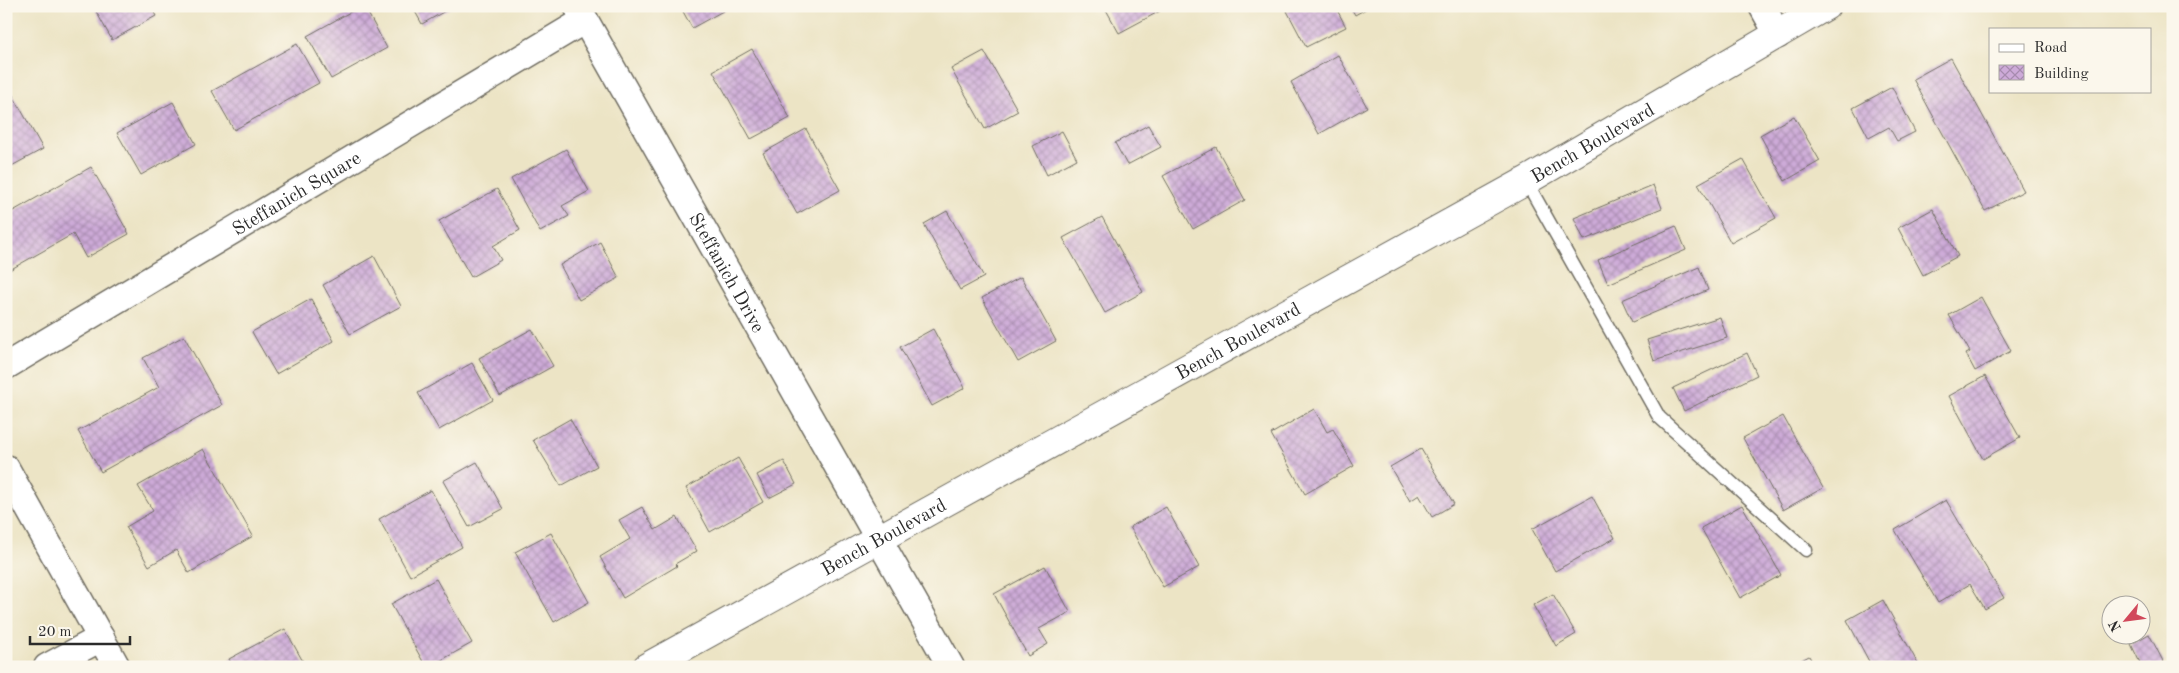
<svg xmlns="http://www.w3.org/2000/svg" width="2179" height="673" font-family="'Old Standard TT',serif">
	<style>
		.building { fill: url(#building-cross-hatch) }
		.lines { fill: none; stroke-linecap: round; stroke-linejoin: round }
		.service-casing { stroke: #6f6c61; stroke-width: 15 }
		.minor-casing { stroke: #6f6c61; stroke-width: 29 }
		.secondary-casing { stroke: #6f6c61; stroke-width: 30 }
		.service { stroke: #fff; stroke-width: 12 }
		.minor { stroke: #fff; stroke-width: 26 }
		.secondary { stroke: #fff; stroke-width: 28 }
		.labels { text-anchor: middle; stroke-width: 4; stroke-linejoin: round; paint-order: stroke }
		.street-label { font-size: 19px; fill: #2b2b2b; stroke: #fbf7ec }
	</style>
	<defs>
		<pattern id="building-cross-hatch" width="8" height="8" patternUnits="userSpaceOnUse" patternTransform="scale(1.25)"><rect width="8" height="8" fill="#cdaad8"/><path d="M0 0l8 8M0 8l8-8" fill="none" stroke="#a78baf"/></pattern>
	</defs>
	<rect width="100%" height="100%" fill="#fbf7ec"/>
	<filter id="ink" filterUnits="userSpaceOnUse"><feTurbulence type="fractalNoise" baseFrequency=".02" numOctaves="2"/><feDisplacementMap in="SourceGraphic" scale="10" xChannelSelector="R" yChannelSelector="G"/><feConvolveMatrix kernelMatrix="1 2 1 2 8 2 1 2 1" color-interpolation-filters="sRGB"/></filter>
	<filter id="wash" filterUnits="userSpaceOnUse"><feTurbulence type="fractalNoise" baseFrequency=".0096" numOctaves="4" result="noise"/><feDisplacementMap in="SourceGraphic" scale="20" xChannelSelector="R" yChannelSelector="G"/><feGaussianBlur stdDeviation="1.12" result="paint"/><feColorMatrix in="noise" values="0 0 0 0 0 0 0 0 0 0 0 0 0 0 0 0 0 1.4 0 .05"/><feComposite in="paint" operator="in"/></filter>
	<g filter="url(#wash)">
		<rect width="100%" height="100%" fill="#ece4c5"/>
		<g id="blocks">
			<!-- building -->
			<path class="building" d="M93,6h57l6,10 -44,24z
				M361,6h3l23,42 -56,31 -24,-43z
				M412,6h42l-32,18z
				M680,6h52l-40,22z
				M1104,6h54l2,5 -41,22z
				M1295,6h40l11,21 -40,20 -19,-36z
				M1350,6h21l-16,9z
				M297,44l22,39 -85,47 -22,-39z
				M752,49l38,69 -39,21 -38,-68z
				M984,51l34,60 -33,18 -34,-60z
				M1338,55l29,52 -48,27 -28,-52z
				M1951,58l73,133 -39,20 -72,-132z
				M6,83l37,66 -37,20z
				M1892,87l23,45 -18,9 -8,-14 -20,11 -16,-30z
				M173,102l23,42 -55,31 -24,-42z
				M1794,116l26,45 -35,20 -25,-46z
				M1148,125l13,22 -34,18 -12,-22z
				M806,129l34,61 -43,24 -34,-61z
				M1062,131l15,28 -30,16 -14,-29z
				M1216,147l29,53 -52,29 -30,-53z
				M566,149l23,42 -27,15 7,10 -29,16 -29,-53z
				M1743,159l33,59 -45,25 -33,-59z
				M91,167l38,67 -43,24 -13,-24 -67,38v-57z
				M1653,185l9,23 -78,32 -10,-22z
				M497,189l23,41 -27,16 8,14 -30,17 -32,-56z
				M1933,209l25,47 -35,19 -25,-47z
				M947,211l37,66 -24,13 -36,-66z
				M1102,217l41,75 -38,21 -42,-75z
				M1676,226l10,24 -78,34 -10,-24z
				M600,242l19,36 -40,22 -19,-35z
				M374,256l27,50 -51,28 -27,-49z
				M1699,267l9,23 -76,32 -10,-22z
				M1021,277l35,64 -38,21 -36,-64z
				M1981,297l30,54 -36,20 -9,-17 4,-2 -21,-37z
				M311,299l23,42 -58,33 -24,-42z
				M1720,317l7,21 -73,23 -7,-21z
				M532,329l21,37 -53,30 -21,-38z
				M933,329l32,59 -33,18 -32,-59z
				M184,336l38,69 -121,67 -23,-41 81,-44 -16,-29z
				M1747,353l10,22 -73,36 -11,-23z
				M472,363l21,37 -54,30 -21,-37z
				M1985,376l35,62 -37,21 -34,-63z
				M1314,409l13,23 6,-3 21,37 -49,28 -34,-60z
				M1783,416l40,72 -40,22 -40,-72z
				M570,419l27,47 -36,20 -28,-46z
				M203,449l50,87 -64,37 -13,-23 -27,16 -23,-39 27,-16 -15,-25z
				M1421,449l33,55 -22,13 -13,-22 -9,6 -20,-34z
				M738,458l25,44 -53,30 -24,-44z
				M784,461l12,23 -27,14 -12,-23z
				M477,462l26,47 -34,18 -26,-46z
				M431,490l31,57 -52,29 -31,-57z
				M1592,496l23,42 -60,33 -23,-42z
				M1946,500l58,98 -19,11 -15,-25 -32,19 -43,-73z
				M1742,505l39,70 -41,23 -39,-70z
				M642,507l13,23 22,-13 20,34 -22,13 2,2 -54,32 -23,-41 30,-18 -11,-19z
				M1166,507l33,60 -36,20 -33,-60z
				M551,533l38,69 -35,20 -39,-70z
				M1045,566l25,46 -31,17 9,15 -20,12 -34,-62z
				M436,579l36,64 -43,24h-3l-35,-63z
				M1553,594l23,40 -20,12 -23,-41z
				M1883,600l35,64 -4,3h-42l-25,-47z
				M285,629l21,38h-73l-4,-8z
				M2149,634l15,29 -6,4h-16l-11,-23z
				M1809,656l6,11h-26z"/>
		</g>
	</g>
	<g filter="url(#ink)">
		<use href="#blocks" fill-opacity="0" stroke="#6f6c61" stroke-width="1"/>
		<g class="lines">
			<!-- service casing -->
			<g class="service-casing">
				<path id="service" d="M1526,181l133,236 147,133"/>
			</g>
			<!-- minor casing -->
			<g class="minor-casing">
				<g id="minor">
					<path id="s1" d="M577,6l374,661"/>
					<path d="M1762,6l16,29"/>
					<path id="s2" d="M6,366l579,-346"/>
					<path d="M6,468l111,199"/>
					<path d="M47,667l54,-29"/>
				</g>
			</g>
			<!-- secondary casing -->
			<g class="secondary-casing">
				<g id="secondary">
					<path id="s3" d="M647,667l879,-486 300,-175"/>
				</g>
			</g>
			<!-- service -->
			<use href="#service" class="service"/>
			<!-- minor -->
			<use href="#minor" class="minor"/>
			<!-- secondary -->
			<use href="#secondary" class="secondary"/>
		</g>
	</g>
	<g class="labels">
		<!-- street labels -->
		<g class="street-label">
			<text dy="7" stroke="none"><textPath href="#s3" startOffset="1081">Bench Boulevard</textPath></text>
			<text dy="7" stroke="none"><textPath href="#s2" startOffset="338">Steffanich Square</textPath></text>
			<text dy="7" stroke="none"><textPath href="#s1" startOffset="306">Steffanich Drive</textPath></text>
			<text dy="7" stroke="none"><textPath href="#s3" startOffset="675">Bench Boulevard</textPath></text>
			<text dy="7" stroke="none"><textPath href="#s3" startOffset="270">Bench Boulevard</textPath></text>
		</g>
	</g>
	<!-- margin -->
	<rect width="2179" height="673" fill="none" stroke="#fbf7ec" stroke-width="25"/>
	<!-- legend -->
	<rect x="1989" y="28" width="162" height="65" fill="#fbf7ec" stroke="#a8a59f"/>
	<rect x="1999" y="44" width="25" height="8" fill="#ffffff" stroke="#a8a59f"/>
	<text x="2034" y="52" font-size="15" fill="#2b2b2b">Road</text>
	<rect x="1999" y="65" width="25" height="15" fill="url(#building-cross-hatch)" stroke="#a8a59f"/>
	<text x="2034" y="78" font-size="15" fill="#2b2b2b">Building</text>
	<!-- north arrow -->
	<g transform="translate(2126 620) rotate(241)"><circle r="24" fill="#fbf7ec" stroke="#a8a59f"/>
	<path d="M0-4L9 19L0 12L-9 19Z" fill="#d1495b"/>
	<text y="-8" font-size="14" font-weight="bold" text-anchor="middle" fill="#2b2b2b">N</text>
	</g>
	<!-- scale -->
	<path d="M30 636v8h100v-8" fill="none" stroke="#2b2b2b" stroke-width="2.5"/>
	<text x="38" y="636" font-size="15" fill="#2b2b2b" stroke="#fbf7ec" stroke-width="4" paint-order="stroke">20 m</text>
</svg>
